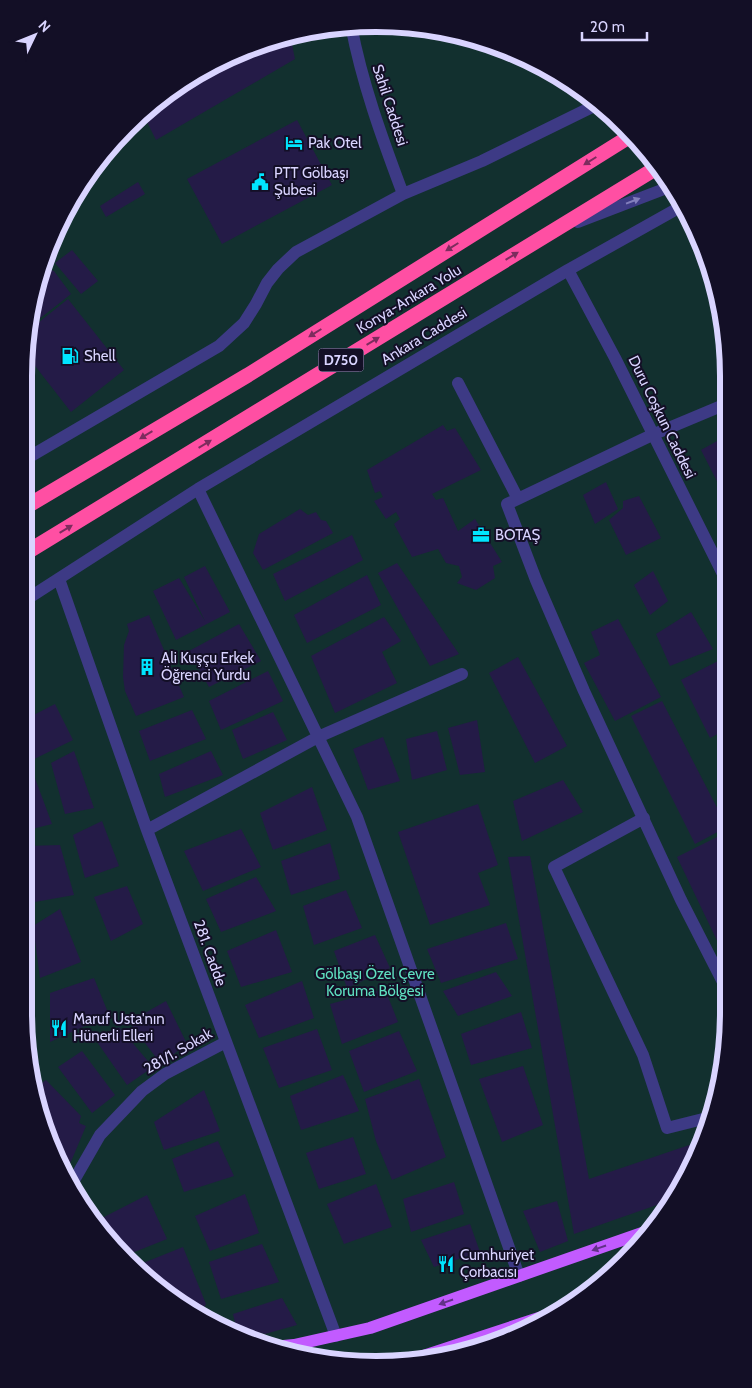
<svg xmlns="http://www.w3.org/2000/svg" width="752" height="1388" font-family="Cabin,sans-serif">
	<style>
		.green { fill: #12302f }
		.building { fill: #241b47 }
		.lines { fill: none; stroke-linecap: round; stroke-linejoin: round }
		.minor { stroke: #3d3a85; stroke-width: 12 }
		.major { stroke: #c25bff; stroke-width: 12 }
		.highway { stroke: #ff4fa3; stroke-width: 15 }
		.oneway { fill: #7d2c5e }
		.oneway2 { fill: #837fbc }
		.oneway3 { fill: #623188 }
		.labels { text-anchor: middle; stroke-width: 4; stroke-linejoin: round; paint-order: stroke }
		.shield { fill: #130f26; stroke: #9e99be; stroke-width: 1 }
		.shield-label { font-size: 14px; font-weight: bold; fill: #d9d4ff }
		.street-label { font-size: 15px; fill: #d9d4ff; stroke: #130f26 }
		.poi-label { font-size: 15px; fill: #d9d4ff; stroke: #130f26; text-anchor: start }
		.park-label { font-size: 15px; fill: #5fe0c0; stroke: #130f26 }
		.rim { fill: none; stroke: #d9d4ff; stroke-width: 6 }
	</style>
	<rect width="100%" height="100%" fill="#130f26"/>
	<!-- green -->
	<path class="green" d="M353,25l69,2 67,15 63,29 73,56 44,54 40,81 16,68 3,705 -12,68 -35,85 -73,89 -97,60 -112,26 -114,-11 -104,-47 -84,-78 -54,-101 -19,-114v-659l12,-68 35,-85 40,-56 50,-47 59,-37 65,-24z"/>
	<!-- building -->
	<path class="building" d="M290,35l5,24 -139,81 -13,-26 5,-4 24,-11 10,-15 38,-24z
		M297,120l35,65 -110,59 -35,-65z
		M138,182l7,12 -39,23 -6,-11z
		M72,250l26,31 -17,13 -26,-31z
		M43,267l11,4 17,23 -42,33 7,-42z
		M68,299l56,71 -53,42 -46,-59 3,-22z
		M443,425l4,6 8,-3 26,42 -49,24 4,6 7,-2 15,33 17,-12 27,43 -9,4 2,12 -19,12 -19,-7 5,-6 -3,-11 -13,-3 -8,-14 -26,8 -18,-33 6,-5 -4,-7 -10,7 -12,-18 9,-4 -3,-6 -5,2 -8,-23z
		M726,436v63l-25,-49z
		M606,482l12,27 -23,15 -12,-29z
		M639,496l22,42 -35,17 -17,-35 14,-12v-7z
		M300,509l8,6 8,-3 5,8 5,1 7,12 -70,37 -10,-17 6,-19z
		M352,535l11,25 -78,41 -12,-27z
		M397,563l62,91 -29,12 -52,-93z
		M205,566l25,46 -54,28 -23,-49 26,-13 26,43 -21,-44z
		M653,571l15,30 -18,14 -16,-30z
		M367,575l14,30 -74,38 -13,-28z
		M691,612l22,37 -43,17 -14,-32z
		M149,615l35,82 -48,19 -11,-25 -2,-14 1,-32 5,-14 -2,-7z
		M384,617l17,24 -19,11 15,31 -62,30 -24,-57z
		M618,619l43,78 -46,24 -31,-58 16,-8 -9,-23z
		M239,624l22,37 -52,26 -20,-36z
		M518,657l49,89 -32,17 -46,-90z
		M718,661l8,17 1,51 -17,9 -29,-58z
		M268,671l15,30 -62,29 -12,-29z
		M662,701l65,126 -32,17 -64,-128z
		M55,704l18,36 -49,24v-44z
		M192,710l14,29 -56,22 -11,-30z
		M273,712l14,28 -44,19 -11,-29z
		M477,720l8,52 -25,3 -12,-47z
		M437,731l10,39 -35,10 -6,-41z
		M383,737l17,44 -32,9 -15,-41z
		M74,751l20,57 -29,6 -14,-51z
		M211,751l12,24 -58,22 -6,-23z
		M32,770l20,54 -28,7v-59z
		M563,780l20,32 -61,29 -9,-40z
		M312,787l15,43 -54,20 -13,-37z
		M478,804l20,61 -20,8 12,32 -60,20 -32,-93z
		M102,821l17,45 -34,12 -12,-43z
		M241,829l20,38 -58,24 -19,-40z
		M727,832v113l-6,4 -44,-92z
		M330,843l10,36 -49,16 -10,-34z
		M60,845l14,50 -39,7 -9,-56z
		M530,856l59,323 112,-38 -20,47 -10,12 -97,34 -66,-377z
		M256,877l20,34 -55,21 -15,-33z
		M127,886l16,38 -32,17 -17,-44z
		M346,890l16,38 -48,17 -11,-39z
		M60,909l21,53 -41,16 -7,-52z
		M506,923l12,36 -77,24 -14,-34z
		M276,930l16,42 -51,15 -14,-36z
		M375,935l15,33 -43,20 -13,-37z
		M496,972l16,24 -54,20 -15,-25z
		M94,978l15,37 -59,27v-49z
		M302,981l12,37 -55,20 -14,-33z
		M385,989l13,33 -56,22 -12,-40z
		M166,1001l21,43 -26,20 -32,-42z
		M521,1012l11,36 -61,17 -10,-31z
		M119,1027l34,40 -26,18 -32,-46z
		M317,1029l15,41 -53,18 -16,-40z
		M399,1031l18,40 -53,21 -15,-41z
		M82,1051l33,44 -23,18 -34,-46z
		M523,1066l20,59 -41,17 -23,-63z
		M343,1075l16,36 -58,19 -11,-34z
		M419,1079l27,78 -54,23 -16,-39 -11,-42z
		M46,1080l35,36 -2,7 7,3 -16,38 -10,-6 -17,-33 -5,-28 4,-14z
		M204,1090l16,41 -56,19 -10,-28z
		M353,1137l13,37 -47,15 -13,-36z
		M218,1141l16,35 -50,16 -12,-33z
		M454,1182l10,32 -53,18 -8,-33z
		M376,1184l16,43 -48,17 -17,-40z
		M245,1194l14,39 -49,18 -15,-35z
		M147,1195l20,44 -40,16 -19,-18 -6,-19z
		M557,1201l11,40 -28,11 -17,-41z
		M470,1224l10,28 -46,15 -13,-27z
		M262,1244l17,38 -58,17 -12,-37z
		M183,1247l23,57 -4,7 -28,-12 -36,-34z
		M282,1298l15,27 -32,9 -29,-7 -3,-13z"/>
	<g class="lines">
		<!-- minor -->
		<path class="minor" d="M351,25c11,58 31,113 52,169
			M578,222l94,-36
			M568,270l47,88 111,222
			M458,383l60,116
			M726,404l-74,31 -145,69 29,76 48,111 97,209 46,90
			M24,460l195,-114 25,-23 12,-19 11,-21 11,-14 18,-17 107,-58 79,-33 114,-56
			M198,489l159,328 162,459
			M59,579l88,251 189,506
			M24,601l174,-112 370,-219 114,-64
			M644,818l-90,49 89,188 24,73 44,-11
			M147,830l171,-93 144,-63
			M73,1182l27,-47 42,-44 23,-17 61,-32"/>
		<!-- major -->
		<path class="major" d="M273,1347l21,-2 76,-17 275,-96
			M405,1362l140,-46"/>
		<!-- highway -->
		<path class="highway" d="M24,508l224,-133 384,-240
			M24,554l634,-387"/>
	</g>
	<!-- one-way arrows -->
	<defs><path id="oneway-solid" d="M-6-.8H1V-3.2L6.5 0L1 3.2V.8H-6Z" transform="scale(1.25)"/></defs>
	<g class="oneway">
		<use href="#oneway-solid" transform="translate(590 161) rotate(148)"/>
		<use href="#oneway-solid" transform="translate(452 247) rotate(148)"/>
		<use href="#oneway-solid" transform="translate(512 256) rotate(-31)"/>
		<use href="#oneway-solid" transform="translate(315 333) rotate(148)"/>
		<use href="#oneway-solid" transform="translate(373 341) rotate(-31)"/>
		<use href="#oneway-solid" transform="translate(146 435) rotate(149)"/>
		<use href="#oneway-solid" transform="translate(205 444) rotate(-31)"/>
		<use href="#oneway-solid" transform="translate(66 529) rotate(-31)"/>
	</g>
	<use class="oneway2" href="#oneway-solid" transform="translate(633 201) rotate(-21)"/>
	<g class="oneway3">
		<use href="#oneway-solid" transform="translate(599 1248) rotate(161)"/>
		<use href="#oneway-solid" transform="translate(446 1302) rotate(161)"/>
	</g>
	<!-- icons -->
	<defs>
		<g id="hotel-bare" transform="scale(1.35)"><path d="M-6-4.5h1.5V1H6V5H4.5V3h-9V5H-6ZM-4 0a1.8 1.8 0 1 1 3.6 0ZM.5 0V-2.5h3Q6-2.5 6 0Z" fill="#00e5ff" stroke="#130f26" stroke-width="2.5" paint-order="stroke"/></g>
		<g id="civic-bare" transform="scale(1.35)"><path d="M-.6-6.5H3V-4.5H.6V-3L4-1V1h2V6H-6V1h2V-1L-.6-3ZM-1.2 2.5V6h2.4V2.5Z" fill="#00e5ff" stroke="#130f26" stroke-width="2.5" paint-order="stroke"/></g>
		<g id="fuel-bare" transform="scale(1.35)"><path d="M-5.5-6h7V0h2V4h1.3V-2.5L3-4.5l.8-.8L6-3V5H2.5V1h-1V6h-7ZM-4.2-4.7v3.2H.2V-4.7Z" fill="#00e5ff" stroke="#130f26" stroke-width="2.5" paint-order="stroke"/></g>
		<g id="office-bare" transform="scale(1.35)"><path d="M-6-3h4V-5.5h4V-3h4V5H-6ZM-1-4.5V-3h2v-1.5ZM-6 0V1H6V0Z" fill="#00e5ff" stroke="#130f26" stroke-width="2.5" paint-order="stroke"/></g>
		<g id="building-bare" transform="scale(1.35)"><path d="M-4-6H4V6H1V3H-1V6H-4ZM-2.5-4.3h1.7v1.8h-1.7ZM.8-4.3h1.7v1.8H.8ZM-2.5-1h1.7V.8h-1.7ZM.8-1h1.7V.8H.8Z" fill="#00e5ff" stroke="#130f26" stroke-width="2.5" paint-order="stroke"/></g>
		<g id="restaurant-bare" transform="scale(1.35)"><path d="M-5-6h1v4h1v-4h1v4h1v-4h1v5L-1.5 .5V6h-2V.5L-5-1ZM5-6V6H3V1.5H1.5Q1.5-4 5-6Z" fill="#00e5ff" stroke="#130f26" stroke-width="2.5" paint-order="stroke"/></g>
	</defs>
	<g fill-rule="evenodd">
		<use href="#hotel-bare" x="294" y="143"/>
		<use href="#civic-bare" x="260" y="182"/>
		<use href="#fuel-bare" x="70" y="356"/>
		<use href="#office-bare" x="481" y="535"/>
		<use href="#building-bare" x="147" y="667"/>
		<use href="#restaurant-bare" x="59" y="1028"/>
		<use href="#restaurant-bare" x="446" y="1264"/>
	</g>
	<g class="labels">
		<!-- shield labels -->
		<rect class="shield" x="318.5" y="348.5" width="45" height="23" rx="4"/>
		<g class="shield-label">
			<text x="341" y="365">D750</text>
		</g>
		<!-- street labels -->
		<g class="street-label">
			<text transform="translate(390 105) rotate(72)" y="5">Sahil Caddesi</text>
			<text transform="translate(409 299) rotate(-31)" y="5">Konya-Ankara Yolu</text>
			<text transform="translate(424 336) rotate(-31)" y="5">Ankara Caddesi</text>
			<text transform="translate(662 417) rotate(64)" y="5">Duru Coşkun Caddesi</text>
			<text transform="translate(210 953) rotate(70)" y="5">281. Cadde</text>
			<text transform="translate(178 1051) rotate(-30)" y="5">281/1. Sokak</text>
		</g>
		<!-- poi labels -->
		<g class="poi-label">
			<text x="308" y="148">Pak Otel</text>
			<text x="274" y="178">PTT Gölbaşı<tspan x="274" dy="17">Şubesi</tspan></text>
			<text x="84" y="361">Shell</text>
			<text x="495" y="540">BOTAŞ</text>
			<text x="161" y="663">Ali Kuşçu Erkek<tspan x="161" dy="17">Öğrenci Yurdu</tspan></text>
			<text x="73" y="1024">Maruf Usta'nın<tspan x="73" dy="17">Hünerli Elleri</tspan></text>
			<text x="460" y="1260">Cumhuriyet<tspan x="460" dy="17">Çorbacısı</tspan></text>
		</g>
		<!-- park labels -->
		<g class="park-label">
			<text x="375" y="979">Gölbaşı Özel Çevre<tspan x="375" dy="17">Koruma Bölgesi</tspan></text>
		</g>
	</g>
	<!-- crop -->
	<path d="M0 0H752V1388H0ZM376 32H376A344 344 0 0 1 720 376V1012A344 344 0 0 1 376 1356H376A344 344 0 0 1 32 1012V376A344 344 0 0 1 376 32Z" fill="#130f26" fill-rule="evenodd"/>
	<path class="rim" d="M376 32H376A344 344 0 0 1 720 376V1012A344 344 0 0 1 376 1356H376A344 344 0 0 1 32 1012V376A344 344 0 0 1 376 32Z"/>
	<!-- north arrow -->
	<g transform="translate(35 35) rotate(47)" stroke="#130f26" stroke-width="4" paint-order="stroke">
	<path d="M0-4L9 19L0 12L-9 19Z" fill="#d9d4ff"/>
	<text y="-8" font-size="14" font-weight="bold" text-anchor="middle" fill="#d9d4ff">N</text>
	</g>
	<!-- scale -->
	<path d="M582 32v8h65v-8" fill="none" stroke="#d9d4ff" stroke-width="2.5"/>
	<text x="590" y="32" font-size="15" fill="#d9d4ff" stroke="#130f26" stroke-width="4" paint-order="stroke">20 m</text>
</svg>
